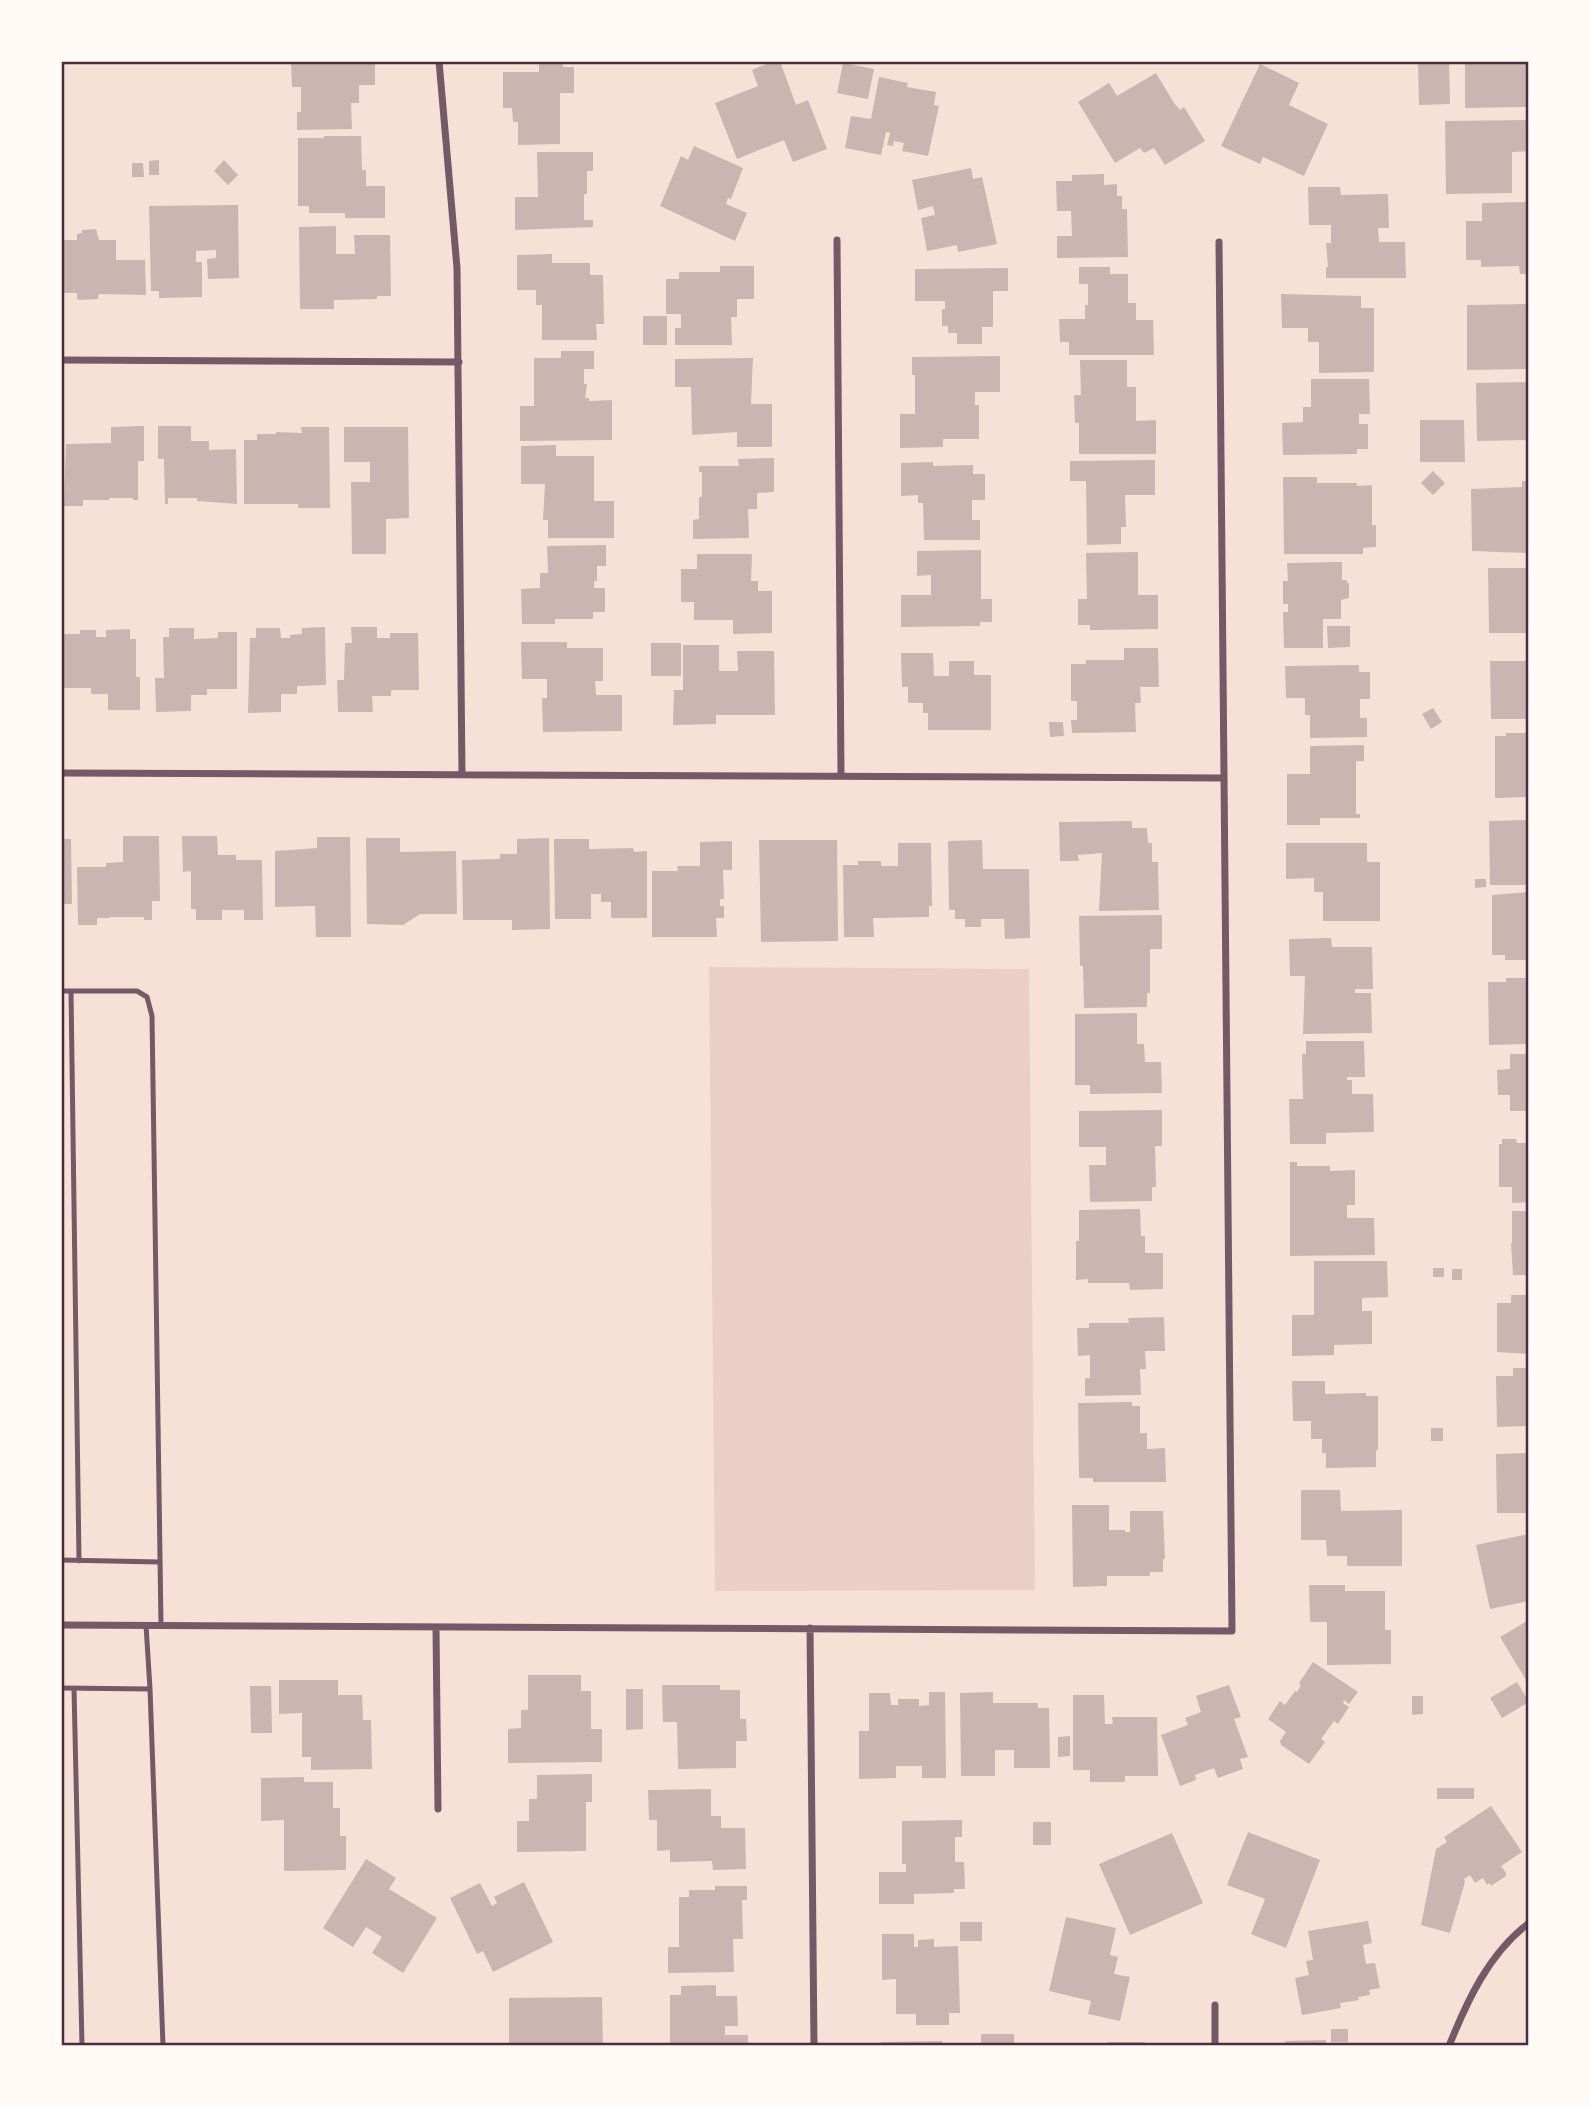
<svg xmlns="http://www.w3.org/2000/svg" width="1590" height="2107" font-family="'IBM Plex Serif',serif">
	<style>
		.green { fill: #ebcfc5 }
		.building { fill: #ccb4b1 }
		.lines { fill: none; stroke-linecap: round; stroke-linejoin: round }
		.service { stroke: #755966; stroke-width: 5 }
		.minor { stroke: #755966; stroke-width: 7 }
		.neatline { fill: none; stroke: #4a2c40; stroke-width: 2.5 }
	</style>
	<rect width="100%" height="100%" fill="#f7e1d7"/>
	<!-- green -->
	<path class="green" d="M709,967l320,2 6,621 -320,1z"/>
	<!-- building -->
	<path class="building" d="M301,61h74v24h-16v18h-8l1,26 -55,1v-18h4v-25h-9l-1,-24h10z
		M539,61h24v6h11v26h-14v51l-42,1v-23h-5l-1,-14h-9v-36h36z
		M774,61h6l16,44 12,-5 19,49 -34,13 -9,-22 -47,19 -22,-56 43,-17 -6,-16z
		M1418,61h31l1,43 -31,1z
		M1465,61h63v46l-63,1z
		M843,63l31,6 -6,30 -31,-6z
		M1260,64l39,19 -10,22 39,19 -24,52 -41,-19 -3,7 -39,-18z
		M1156,73l18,30 6,7 4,-3 21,34 -40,24 -11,-17 -10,5 -4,-5 -25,15 -37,-61 31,-19 8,13z
		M879,77l29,6 -1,4 29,5 -2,13 5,1 -11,50 -26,-5 2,-8 -10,-2 -1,5 -6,-1 3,-12 -4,-1 -5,23 -36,-7 6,-32 20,3z
		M1529,120v31l-17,1v41l-66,1 -1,-73z
		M324,136h37l1,34h4v16h19v32h-40v-5h-36v-7h-11v-68h26z
		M694,146l49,22 -12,31 -3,-1 -2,6 21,9 -12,28 -75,-35 21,-50 7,4z
		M537,152h56v19h-6v23h-3v26h9v7l-78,3v-33h23z
		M159,160v15h-10v-14z
		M224,160l14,15 -10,10 -14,-14z
		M132,163h11l1,14h-12z
		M971,168l2,11 9,-2 15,67 -39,8 -1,-7 -30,6 -6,-33 14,-3 -2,-9 -15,4 -6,-30z
		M1104,174v11l13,-1v12h5v13h5l1,48 -71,1v-22h15l-1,-25h-14l-1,-30h16v-6z
		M1308,187h32l1,8 47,-1 1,34h-11l1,14h26l1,36h-80v-11h2l-2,-24h5v-18h-22z
		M1529,202v72h-9l-1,-8 -38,1v-7h-15v-39h16v-18z
		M238,205l1,73 -31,1 -1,-20 9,-1v-8l-20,1v11h6v35l-43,1v-7h-8l-2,-85z
		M336,226v28h19l-1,-19h36l1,61h-14v3l-43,1v9h-34l-1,-82z
		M96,229l3,11h17v20h29l1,35 -47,-1 -1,5 -19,1 -2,-1v-6h-16v-53h16v-6l5,-1v-3z
		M552,254v9h38v12h13l1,49h-8l1,16h-55v-35h-6v-15h-19v-35z
		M720,266h34v33h-17v18h-6l1,28h-57v-17h6v-14h-15v-35h13v-7h41z
		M1079,267h31v7h18v29h8v17h17l1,35h-85v-13h-9l-1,-23h26v-14h3v-21h-9z
		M1008,268v23h-15v36h-11v17h-25v-11h-9v-7h-6v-17h3v-8h-30v-32z
		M1281,294l80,2v12h13v64l-55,1v-31h-11v-14h-26z
		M1529,304v65l-62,1v-65z
		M643,316h24v29h-24z
		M561,351h33v18h-10v15h3l-2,14h4v3l23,-1v40l-92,1v-35h14v-48h27z
		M1000,356v36h-25v13h4v34h-36v8l-43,1v-34h15v-39h-3v-18z
		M753,358l-2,46h21v43h-35v-15l-45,3 -1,-48h-16v-28z
		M1080,360h47v27h9v34l20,-1v34h-77v-31h-4l-1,-28h7z
		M1311,379h58l1,35h-11v10h9v25h-11v5l-74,1 -1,-32 21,-1v-15h8z
		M1528,382l1,58 -52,1 -1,-58z
		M1420,420h44l1,42h-45z
		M144,426v35h-6v39h-5v-2h-24v2h-26v6h-19l2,-62 45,-1v-16z
		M158,426h33v15h18v9l27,-1 1,55 -40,-3v-3h-29v6h-3l-1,-45h-6z
		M301,427h28l1,81h-32v-4h-54v-64h13v-6h19v-2l26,1z
		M344,427h64l1,91 -23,1v35h-34l-1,-72h19v-20h-26z
		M556,445v11h38v45h20v37h-66v-18h-5l2,-36h-24v-38z
		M774,458v34l-17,1v16h-9l1,29 -56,1v-19l6,-1v-22h3v-25h-3v-6h40l-1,-7z
		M1155,460v35h-30l1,32h-5v17l-34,1 -1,-64h-16v-20z
		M933,462v4l40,-1v9h12v26h-13v20h8v20h-56l-1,-37h-5v-8l-17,1v-33z
		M1433,471l12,12 -12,12 -12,-12z
		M1283,477h34v6h40v3l15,-1v40h4v22l-13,1v6h-79z
		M1522,481h7v72l-57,-2 -1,-62 51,-2z
		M606,545v21h-9v15h-3v7h11v24h-12v7h-38v5h-33l-1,-35 19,-1v-15h8l-1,-27z
		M981,550v49h11v23h-12v4l-79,1v-32h30v-20l-14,1v-25z
		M1138,552v43h20v34l-68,1v-5h-12v-26h9l-1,-46z
		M697,554h55l-1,27h7v10h14v42l-39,1v-14h-39v-18h-13v-33h16z
		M1342,562v18h5v3h2v15l-8,2v19h-18v29h-39l-1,-36h5v-8h-5v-23h5l-1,-18z
		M1488,568h41v65h-40z
		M1327,626h23v21l-22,1z
		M325,627l1,58 -29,1v8h-16v18l-33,1 2,-75h6v-10h24l1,10h9v-3l12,-1v-6z
		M351,627h26v11h13v-5h28l1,57h-28v6h-19l1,16h-35l-1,-32h7l1,-37h7z
		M169,628h25v11l24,-1v-6h19v57h-30v6h-16v16l-35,1 -1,-34h9l-1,-41h6z
		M130,629v10h6v38h4v33h-32v-16h-17v-6h-27l-1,-54h17v-4h16v7h10v-7z
		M521,642h46v6h36v33h-8l1,14h26v36l-79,1 -1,-34h5v-19h-25z
		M651,643h30v33h-30z
		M683,645h36v26h19l-1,-20h37l1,64h-59v9l-43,1 1,-35h9z
		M1124,648h34l1,39h-19l1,16h-6l1,29 -64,1 -1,-13h6v-19h-6v-37h15v-4h38z
		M901,653h32l1,23h15v-15h25v14h17v55h-63v-17h-5v-10h-15v-16h-6z
		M1490,661h39v58h-38z
		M1359,665v7h11v27h-10v19h7v19l-57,1v-23h-5v-17h-19l-1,-32z
		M1433,708l9,14 -11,7 -9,-15z
		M1049,722h14l1,14 -14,1z
		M1506,733h23v64l-34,1v-62h11z
		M1364,745v16h-8v53h4v4h-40v7h-33v-51h23v-28z
		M1529,820v65h-39l-1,-64z
		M1132,821v7h15l1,15h4v19h6l1,48 -60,1 3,-58 -24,2 1,6h-19l-1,-39z
		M123,836h36l1,65h-8v19h-8v-3h-34v1h-13v7h-19l-1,-58h29v-4l17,-1z
		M182,836h35l1,19h18v5h26l1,60h-19v-10h-22v10h-26v-11h-5v-38l-8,1z
		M317,837h33l1,100h-35l-1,-31 -40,1v-56l42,-3z
		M366,838h34v14l56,-1 1,63h-37l-17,11 -36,-1z
		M549,838l1,91 -38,1v-10h-49l-1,-60 38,-1v-5h17v-15z
		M61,839h10l1,65h-11z
		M554,839h35v10l44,-1 1,4 13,-1v67h-36v-16h-10v-8h-10v25h-36z
		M759,840h78l1,101 -77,1z
		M982,840l1,29h46l1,69 -25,1 -1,-20h-23v8h-16v-8h-10v-9h-6l-1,-69z
		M732,841v29h-9l1,29h-4v7h4v12h-8l1,19h-65v-66h26l-1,-5h23v-24z
		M898,843h33l1,63h-3v11l-56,1 1,19h-30l-1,-72h15v-4h23v5h17z
		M1286,843h81v19h13v59h-57v-29h-9v-14l-28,1z
		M1475,879h11v8l-11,1z
		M1529,892v68h-24v-5h-13v-60z
		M1162,915v34h-12v44h-3v14l-63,1 -1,-42h-3l-1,-50z
		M1331,938l1,9h40l1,42h-18v4h16l1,40 -69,1 2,-58h-15l-1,-37z
		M1506,978h23v66l-40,1 -1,-63h18z
		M1137,1013v31h7l1,18h16l1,31 -72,1v-9h-15v-71z
		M1306,1041h58l1,36h-18v3h5v14h21l1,38 -48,1v11h-36l-1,-45h14l-1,-45h4z
		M1510,1054h19v57h-19v-16h-12l-1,-25 13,-1z
		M1162,1110v36h-7l1,41h-4v14l-62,1 -1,-37h17v-18h-27v-36z
		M1502,1139h14l1,4h12v59l-17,1v-16h-13v-43h3z
		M1290,1162h7v4h33v5l25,-1v35h-8v13h27l1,37 -85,1z
		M1140,1209l1,27h4v17h18v36l-33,1 -1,-7h-41v-4l-12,1v-39h3v-31z
		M1512,1211h17v64h-16l-2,-32h1z
		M1314,1261h73l1,36 -26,1v13h10v33l-38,1v10l-42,1v-41h22z
		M1433,1268h11v9h-11z
		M1452,1269h10v11h-10z
		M1511,1295h18v59l-32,-2v-49h14z
		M1164,1317l1,34h-20l1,18h-6l1,26 -56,1v-18h5v-23l-12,1 -1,-28h12v-5h40l-1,-5z
		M1513,1368h16v58l-32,1 -1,-51h17z
		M1292,1381h33v13l41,-1v3h12v54h-2v17l-50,1v-15h-4v-14h-11v-18h-18z
		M1132,1402v4h8v27h7v16l18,-1 1,34h-73v-4h-14l-1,-75z
		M1431,1428h12v13h-12z
		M1529,1453v60h-32l-1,-59z
		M1301,1490h39l1,21 61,-1v56h-55v-10h-20l-1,-16h-25z
		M1072,1505h37v25h16v2h5v-21h33l2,48h-2v13h-13v4h-43v10l-34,1z
		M1529,1534v67l-39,8 -14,-64z
		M1309,1585h36v6h40v39h6v34l-64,1v-43h-17z
		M1529,1620v65l-29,-48z
		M1313,1662l45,30 -9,12 -5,-4 -1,3 6,4 -11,17 -4,-3 -13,18 4,3 -16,22 -28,-19 -1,-4 6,-9 -18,-13 12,-18 5,4 10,-14 2,1 4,-7 -2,-2z
		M528,1675h53v16h10v38h11v33l-94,1v-34l13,-1v-18h7z
		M279,1680h59v15h24l1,25h8l1,49 -61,1v-13h-9v-44l-23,1z
		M1517,1682l12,20 -27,16 -12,-20z
		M662,1685h58v5h20v29h6l1,22h-11v27l-58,1 -1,-47h-14z
		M1229,1685l12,32 -7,2 14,38 -8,2 3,10 -25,9 -4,-10 -19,7 1,5 -16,6 -19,-51 27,-10 -3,-7 16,-6 -5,-16z
		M250,1686h21l1,47h-21z
		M626,1689h17v40l-17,1z
		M929,1692h16l1,86h-24v-12h-26v12l-37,1v-48h10v-38h21l1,12h7v-6h21v7l10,-1z
		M993,1692v11h45v5h11l1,60h-36v-18h-19v26h-34l-1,-83z
		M1073,1695h31l1,29h8l-1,-7h45l1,59h-33v6h-35v-12h-17z
		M1412,1696h11v18l-11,1z
		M1070,1736v20l-12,1v-20z
		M592,1774v28h-6v49l-69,1v-31h12v-22h8v-24z
		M304,1777v5h29v26h7v28h6v34l-62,1v-51l-23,1v-43z
		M1437,1788h37v11h-37z
		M711,1789v27h10v12h24l1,41 -33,1 -1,-9 -42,1v-12l-13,1v-31h-8l-1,-30z
		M1491,1806l31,46 -21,14 5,7v3l-15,10 -1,-3 -3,2 -4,-7 -8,5 -5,-8 -6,4 1,3 -15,51 -29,-8 15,-76 11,-7 -3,-5z
		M962,1820v17h-7v25h9l1,27h-11v4l-40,1v10h-35v-32h27v-8h-4v-43z
		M1033,1822h18v23h-18z
		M1248,1832l72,28 -34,88 -35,-14 14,-35 -38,-14z
		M1172,1833l31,70 -73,32 -31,-71z
		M366,1859l30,19 -7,11 48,29 -34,55 -31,-20 10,-16 -16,-10 -13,20 -30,-19z
		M524,1882l29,60 -60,30 -10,-21 -6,3 -27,-56 30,-15 12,23 5,-3 -3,-6z
		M715,1886h32v14h-5l1,39h-10l1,33 -66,1v-26h11v-50h10v-7h26z
		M1066,1917l50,11 -6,27 8,2 -4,17 16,3 -10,44 -32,-7 3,-13 -42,-10z
		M1368,1921l4,22 -9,2 3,19 9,-1 5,25 -11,2 1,5 -12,2 1,3 -19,3 1,5 -39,7 -7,-37 14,-3 -3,-14 7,-1 -5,-29z
		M960,1922h22v19h-22z
		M882,1934h32v13h4v-7l16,-1v8l24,-1 2,67h-11v12h-33v-11h-20v-35l-14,1z
		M716,1985v11h21l1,30h-13v9h23v11h-78v-51h11v-9z
		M602,1997l1,49h-94v-48z
		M1331,2029h17v13h-17z
		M981,2034h33v12h-33z
		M1326,2040v6h-41v-5z
		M942,2041v5h-61v-4z
		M1107,2042h38v4h-38z"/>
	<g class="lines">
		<!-- service -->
		<path class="service" d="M61,991h76l10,6 5,19 9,609
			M71,991l8,570
			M61,1560l99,2
			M146,1625l4,64
			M61,1688l89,1 13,357
			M74,1688l8,358"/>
		<!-- minor -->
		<path class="minor" d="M439,61l18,207 5,507
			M837,240l4,536
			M61,360l398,2
			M61,773l1163,5
			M61,1625l1171,6 -13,-1389
			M436,1627l2,182
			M810,1628l4,418
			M1215,2005v41
			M1449,2046c18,-45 40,-93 80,-123"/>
	</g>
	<!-- border -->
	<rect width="1590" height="2107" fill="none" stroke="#fffaf5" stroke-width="126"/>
	<rect x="63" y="63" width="1464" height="1981" class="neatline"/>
</svg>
